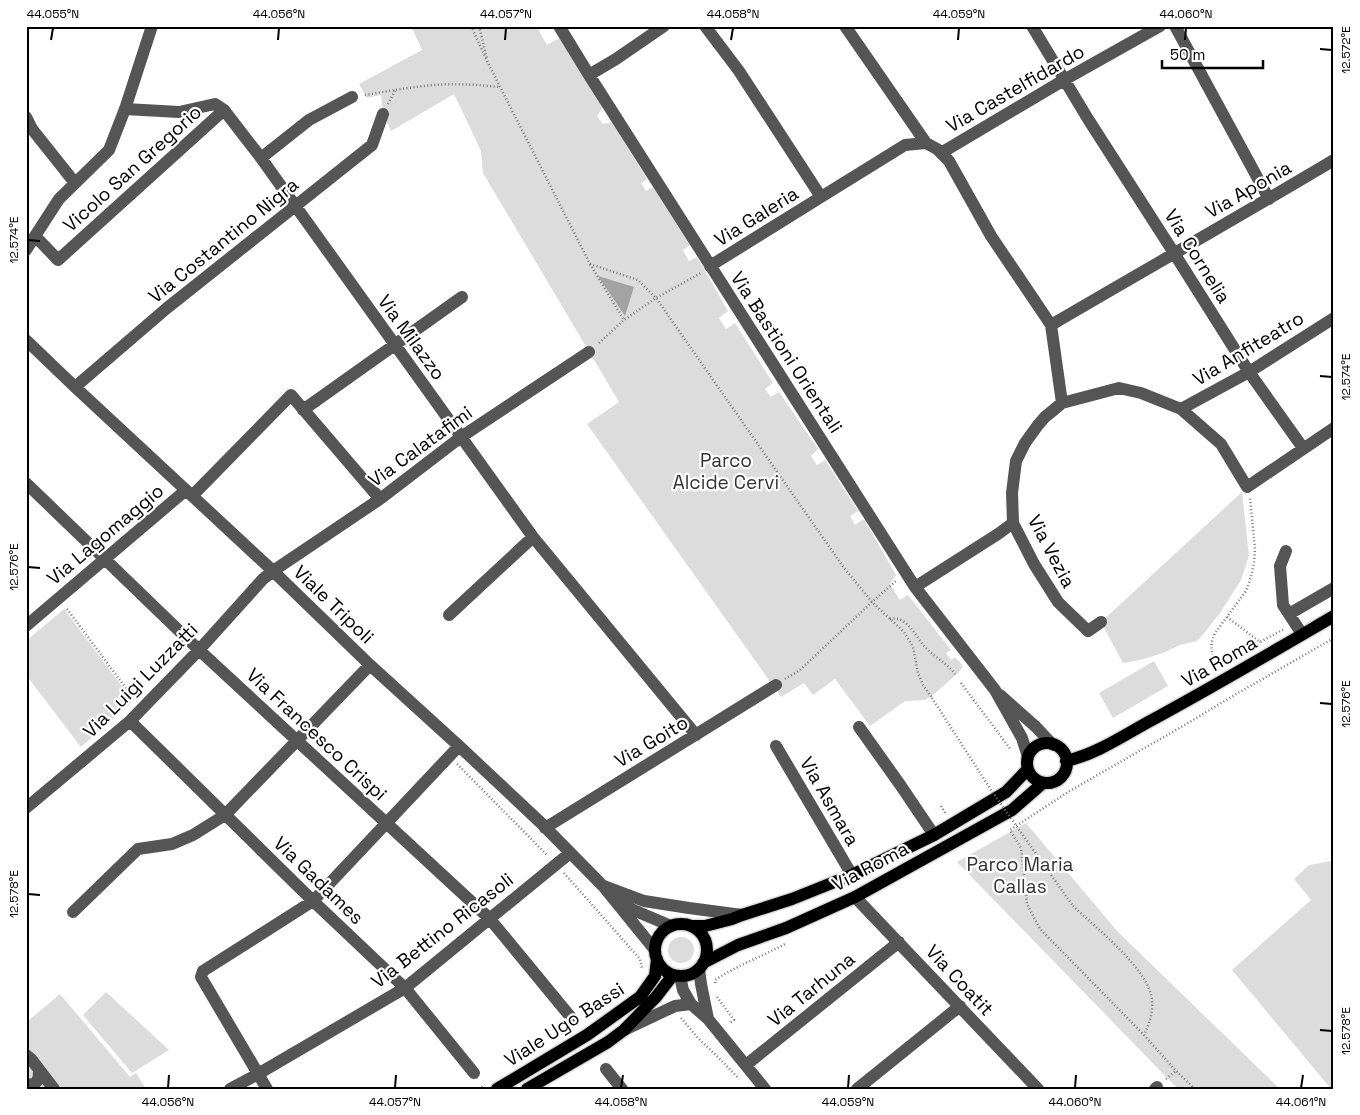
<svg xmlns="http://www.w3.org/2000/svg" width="1360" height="1115" font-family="'Space Grotesk',sans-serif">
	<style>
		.green { fill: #dcdcdc }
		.water { fill: #a3a3a3 }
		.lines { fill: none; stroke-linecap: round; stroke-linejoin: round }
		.major-casing { stroke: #dbdbdb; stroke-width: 15 }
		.path { stroke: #777; stroke-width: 2.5; stroke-dasharray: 1 2.5; stroke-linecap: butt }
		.minor { stroke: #555; stroke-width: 12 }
		.major { stroke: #000; stroke-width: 12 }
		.path-bridge { stroke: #777; stroke-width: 2.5; stroke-dasharray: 1 2.5; stroke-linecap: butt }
		.ticks { fill: none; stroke: #000; stroke-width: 2 }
		.labels { text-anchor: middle; stroke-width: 4.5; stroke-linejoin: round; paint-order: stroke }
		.street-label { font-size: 19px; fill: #000; stroke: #fff }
		.park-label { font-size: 19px; fill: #333; stroke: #fff }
		.neatline { fill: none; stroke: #000; stroke-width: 2 }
		.ticks-label { font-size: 12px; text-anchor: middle; fill: #000 }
	</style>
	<rect width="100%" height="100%" fill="#fff"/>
	<!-- green -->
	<path class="green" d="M411,26h129l-1,5 8,14 14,-8 42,70 -6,9 6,8 9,-2 35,57 -6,4 5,8 7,-4 37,58 -7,5 6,11 8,-4 31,54 -9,7 7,11 9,-6 38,60 -8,6 6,8 8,-5 39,57 -7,7 6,9 8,-5 33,51 -8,5 5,9 9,-6 32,56 -6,9 10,16 8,-5 43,55 -5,3 5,7 4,-3 8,9 -4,6 -26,23 -8,5 -20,1 -35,25 -35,-47 -22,16 -9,-12 -23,14 -194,-273 32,-22 -136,-229 -2,-22 -27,-57 -63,37 -8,-17 -2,-19 -14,3 -8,-14 63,-34z
		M1242,492l7,64 -8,24 -21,33 -15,19 -8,9 -17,4 -17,8 -23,7 -17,3 -22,-41z
		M64,609l69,92 -52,46 -55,-72v-34z
		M1154,661l14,25 -55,32 -14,-25z
		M1026,823l92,109 162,157h-102l-221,-227z
		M1331,861l3,3v225h-3l-99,-119 79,-70 -17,-21 15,-14z
		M668 950a13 13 0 1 1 26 0a13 13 0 1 1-26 0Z
		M106,992l63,58 -37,23 -49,-58z
		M60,994l70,83 6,-4 10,16h-120v-72l3,3z"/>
	<!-- water -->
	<path class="water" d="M598,276l36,11 -9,29z"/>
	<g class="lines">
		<!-- major casing -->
		<g class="major-casing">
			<path id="major" d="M1027 763a20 20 0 1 1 40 0a20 20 0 1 1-40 0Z
				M1066,761c31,-7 58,-26 86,-41 61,-33 122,-69 182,-104
				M655 950a26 26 0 1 1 52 0a26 26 0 1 1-52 0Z
				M691,926h14l27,-7 10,-4 50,-16 60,-24 82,-40 72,-43 22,-23
				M703,963l35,-18 48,-17 69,-31 157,-87 31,-27
				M497,1089l90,-54 53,-38 15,-21 2,-17
				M527,1089l81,-47 16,-12 32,-33 17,-22"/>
		</g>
		<!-- path -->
		<path class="path" d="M471,26l18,39 101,199 48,16 18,18 188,270 28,34 32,30 9,15 5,26 5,12 9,13
			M479,26l8,33
			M365,95c23,-4 46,-8 69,-10 22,-2 44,0 66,2
			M388,104l8,-15
			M590,264l34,56
			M599,343l25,-23 32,-22 45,-25
			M67,609l67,90
			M1227,617l33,25 24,-13
			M890,619c17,-4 25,17 35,28 9,10 22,16 30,27
			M1248,650l12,-8
			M1221,667c-9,-13 -13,-18 -6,-34l31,-42 5,-14 3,-14 1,-14 -5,-51
			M785,679l15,-9 72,-68 25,-22
			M961,683l50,67
			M457,764l91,92
			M941,806l5,8
			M564,873l76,86 2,10
			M1073,906c22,21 78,65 79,95 1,13 -3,23 -8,34
			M715,983v-3c23,-15 48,-24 72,-37
			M717,997l17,23 -5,4
			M681,1018l17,20 26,25 15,16
			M1166,1079l10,-8
			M479,1089l6,-4
			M1195,1089l-19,-18 -32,-36 -104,-106 -13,-25 -6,-56 -11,-18 58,-38 120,-69 50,-30 96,-55"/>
		<!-- minor -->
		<path class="minor" d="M559,26l30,49 326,512 80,103 27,48 6,19
			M705,26l34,45 82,126
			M845,26l81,117
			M1032,26l56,93 86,134 75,119 54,76
			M1175,26l94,173
			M589,75l27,-16 48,-33
			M125,109l54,3 36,-8 9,6 37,48 272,379 163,198
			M26,117l6,12 43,54
			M941,153l123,-73 96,-54
			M261,158l48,-38 43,-23
			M35,236l23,24 166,-150
			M26,250l33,-51 50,-49 16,-41 27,-83
			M710,266l111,-69 84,-52 21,-2 11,6 12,12 42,75 60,89 11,78
			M1051,325c94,-55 189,-109 283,-165
			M26,340l49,47 198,184 97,94 89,81 81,76 63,64 52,64
			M75,387l92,-79 205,-163 11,-31
			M1181,409l68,-37 85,-54
			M303,410l159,-113
			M26,483l173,167 290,268 85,103
			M192,496l99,-101 89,104
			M1286,551l-6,15 3,39 19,29
			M915,587l83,-53 15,-11
			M1289,614l45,-26
			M449,615l84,-78
			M1101,622l-13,9 -30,-29 -24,-38 -21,-41 -1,-30 4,-32 9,-18 13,-18 7,-8 17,-14 57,-15 22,5 40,16 40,35 26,43 87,-59
			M26,626l160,-136
			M1000,695l36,32 17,18
			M130,721l183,180 92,87 69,85
			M859,727l42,59 33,49
			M776,746l76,129
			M26,808l104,-87 69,-71 64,-71 10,-8 107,-72 81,-62 128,-85
			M545,828l231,-143
			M604,886l40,15 45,7 53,7
			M855,897l183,192
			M621,903l10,6 40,17
			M73,912l65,-63 34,-5 21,-9 32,-20 145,-150
			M699,969l2,15 7,35
			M680,976l3,14 8,14 17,15 57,70
			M624,1030l51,-24 16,-2
			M26,1055l5,4 23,30
			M746,1065l153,-123
			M606,1069l16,20
			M26,1084c12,2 13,-5 13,-14
			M230,1089l28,-15 147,-86 165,-135
			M267,1089l-66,-112 2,-6 110,-70 146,-155
			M857,1089l103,-83
			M1155,1089l2,-2"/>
		<!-- major -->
		<use href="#major" class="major"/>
		<!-- path-bridge -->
		<path class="path-bridge" d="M932,698l59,92 82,116"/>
	</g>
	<!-- ticks -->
	<path class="ticks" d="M51,40l2,-12M278,40l1,-12M505,40l1,-12M731,40l2,-12M958,40l1,-12M1185,40l1,-12M1320,49l12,1M28,240l12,1M1320,376l12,1M28,567l12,1M1320,703l12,1M28,894l12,1M1320,1030l12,1M168,1088l1,-13M395,1088l1,-13M621,1088l2,-13M848,1088l1,-13M1075,1088l1,-13M1301,1088l2,-13"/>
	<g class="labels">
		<!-- street labels -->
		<g class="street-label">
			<text transform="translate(1015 88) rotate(-30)" y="7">Via Castelfidardo</text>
			<text transform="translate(132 168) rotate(-42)" y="7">Vicolo San Gregorio</text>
			<text transform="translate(1248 189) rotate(-30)" y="7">Via Aponia</text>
			<text transform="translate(756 216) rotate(-32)" y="7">Via Galeria</text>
			<text transform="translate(223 240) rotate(-39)" y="7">Via Costantino Nigra</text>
			<text transform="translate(1198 256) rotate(58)" y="7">Via Cornelia</text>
			<text transform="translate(412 337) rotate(54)" y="7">Via Milazzo</text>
			<text transform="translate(1248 348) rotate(-31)" y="7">Via Anfiteatro</text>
			<text transform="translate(787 352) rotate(57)" y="7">Via Bastioni Orientali</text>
			<text transform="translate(420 446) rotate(-36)" y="7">Via Calatafimi</text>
			<text transform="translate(105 534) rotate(-40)" y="7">Via Lagomaggio</text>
			<text transform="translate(1052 551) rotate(62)" y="7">Via Vezia</text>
			<text transform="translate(334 604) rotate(44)" y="7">Viale Tripoli</text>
			<text transform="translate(1219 661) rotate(-30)" y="7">Via Roma</text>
			<text transform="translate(140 680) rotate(-45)" y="7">Via Luigi Luzzatti</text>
			<text transform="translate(317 734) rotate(43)" y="7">Via Francesco Crispi</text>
			<text transform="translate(651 741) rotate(-31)" y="7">Via Goito</text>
			<text transform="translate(830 801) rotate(60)" y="7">Via Asmara</text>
			<text transform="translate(870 866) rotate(-28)" y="7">Via Roma</text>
			<text transform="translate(319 880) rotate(44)" y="7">Via Gadames</text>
			<text transform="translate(442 930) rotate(-38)" y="7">Via Bettino Ricasoli</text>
			<text transform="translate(960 980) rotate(47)" y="7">Via Coatit</text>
			<text transform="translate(811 989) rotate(-39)" y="7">Via Tarhuna</text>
			<text transform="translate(564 1024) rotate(-33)" y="7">Viale Ugo Bassi</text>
		</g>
		<!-- park labels -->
		<g class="park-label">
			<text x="726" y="467">Parco<tspan x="726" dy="22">Alcide Cervi</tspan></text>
			<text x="1020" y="871">Parco Maria<tspan x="1020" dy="22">Callas</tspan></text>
		</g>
	</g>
	<!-- border -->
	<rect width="1360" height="1115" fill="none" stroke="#ffffff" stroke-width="55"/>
	<!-- scale -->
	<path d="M1162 60v8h101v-8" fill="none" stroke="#000000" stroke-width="2.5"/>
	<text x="1170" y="60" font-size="15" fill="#000000" stroke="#ffffff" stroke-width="4" paint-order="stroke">50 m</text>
	<rect x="28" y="28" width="1304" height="1060" class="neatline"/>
	<g class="ticks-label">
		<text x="53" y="18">44.055°N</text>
		<text x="279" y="18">44.056°N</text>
		<text x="506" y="18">44.057°N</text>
		<text x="733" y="18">44.058°N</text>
		<text x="959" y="18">44.059°N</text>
		<text x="1186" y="18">44.060°N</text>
		<text transform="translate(1346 50) rotate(-90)" y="4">12.572°E</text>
		<text transform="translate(14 240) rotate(-90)" y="4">12.574°E</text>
		<text transform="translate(1346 377) rotate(-90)" y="4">12.574°E</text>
		<text transform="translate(14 567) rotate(-90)" y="4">12.576°E</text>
		<text transform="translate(1346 704) rotate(-90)" y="4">12.576°E</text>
		<text transform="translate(14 894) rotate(-90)" y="4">12.578°E</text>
		<text transform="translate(1346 1031) rotate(-90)" y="4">12.578°E</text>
		<text x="168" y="1106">44.056°N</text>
		<text x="395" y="1106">44.057°N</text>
		<text x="621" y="1106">44.058°N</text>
		<text x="848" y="1106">44.059°N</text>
		<text x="1075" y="1106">44.060°N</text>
		<text x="1301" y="1106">44.061°N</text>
	</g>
</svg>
